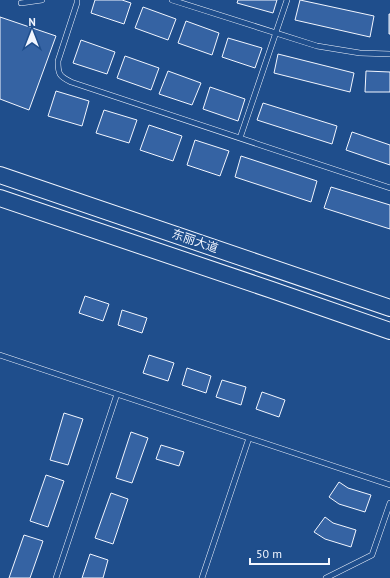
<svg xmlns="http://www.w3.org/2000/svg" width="390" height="578" font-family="'PT Sans','Noto Sans SC',sans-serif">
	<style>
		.building { fill: #3563a3; stroke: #f2f6ff }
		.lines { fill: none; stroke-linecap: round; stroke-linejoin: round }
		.service-casing { stroke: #f2f6ff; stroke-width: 6 }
		.trunk-casing { stroke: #f2f6ff; stroke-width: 18 }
		.service { stroke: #1f4e8c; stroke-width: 5 }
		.trunk { stroke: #1f4e8c; stroke-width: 16 }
		.labels { text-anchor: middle; stroke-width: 3; stroke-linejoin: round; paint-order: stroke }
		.street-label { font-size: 12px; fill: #f2f6ff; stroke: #1f4e8c }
	</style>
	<rect width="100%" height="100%" fill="#1f4e8c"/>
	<!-- building -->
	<path class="building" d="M95,0h27l9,3 -7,21 -33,-11z
		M238,0h39l-4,13 -36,-10z
		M300,0l74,16 -4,21 -75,-17z
		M143,7l33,12 -8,21 -33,-12z
		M389,14h1v20h-1z
		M0,17l56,19 -27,74 -29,-11z
		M186,21l33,12 -7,22 -34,-12z
		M228,38l34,10 -7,20 -33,-11z
		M81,40l34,12 -8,22 -34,-11z
		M278,54l76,19 -4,19 -76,-19z
		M125,56l34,12 -8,22 -34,-12z
		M168,71l33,12 -9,22 -33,-11z
		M366,71l24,1v20h-25z
		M210,87l35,12 -7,22 -35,-12z
		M56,91l33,10 -7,25 -34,-10z
		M263,103l74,23 -5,18 -75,-24z
		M104,110l33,10 -8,23 -33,-10z
		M149,125l33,11 -9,25 -33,-11z
		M352,132l38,13v20l-44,-15z
		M195,140l34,11 -9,25 -33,-11z
		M241,156l76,25 -6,21 -76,-25z
		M331,187l59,18v24l-66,-21z
		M85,296l24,8 -6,17 -24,-8z
		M122,310l25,8 -5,15 -24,-8z
		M149,355l25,8 -6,18 -25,-8z
		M187,368l24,8 -5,17 -24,-8z
		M222,380l24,7 -5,18 -25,-8z
		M262,392l23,8 -6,17 -23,-8z
		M64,413l19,6 -15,46 -18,-5z
		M131,432l17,6 -16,45 -16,-5z
		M161,445l23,7 -5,14 -23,-7z
		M46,475l18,6 -16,46 -18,-6z
		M339,482l9,6 23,7 -6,17 -26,-8 -10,-7z
		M111,493l17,6 -15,45 -18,-6z
		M325,517l8,6 23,7 -5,17 -26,-8 -11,-7z
		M24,535l19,6 -13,37h-21z
		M90,554l18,6 -5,18h-21z"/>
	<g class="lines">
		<!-- service casing -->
		<g class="service-casing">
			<path id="service" d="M77,0v3l-19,58c0,13 1,15 13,21l319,106
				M172,0l145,46 43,7 30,1
				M21,3l21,-3
				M240,138l47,-138
				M0,355l390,130
				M56,578l61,-184
				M202,578l47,-140
				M326,578l46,-23 18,-52"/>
		</g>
		<!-- trunk casing -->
		<g class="trunk-casing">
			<path id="trunk" d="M0,175l390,133
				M0,198l272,92 118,41"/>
		</g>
		<!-- service -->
		<use href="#service" class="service"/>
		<!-- trunk -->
		<use href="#trunk" class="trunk"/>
	</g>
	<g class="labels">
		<!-- street labels -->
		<g class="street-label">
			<text transform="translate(195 241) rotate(19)" y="4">东丽大道</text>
		</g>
	</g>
	<!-- north arrow -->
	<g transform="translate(32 32)" stroke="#1f4e8c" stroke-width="3" paint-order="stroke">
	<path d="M0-3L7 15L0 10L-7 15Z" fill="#f2f6ff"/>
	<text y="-6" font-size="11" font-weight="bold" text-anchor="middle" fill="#f2f6ff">N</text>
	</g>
	<!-- scale -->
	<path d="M250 558v6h79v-6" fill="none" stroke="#f2f6ff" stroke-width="2"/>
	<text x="256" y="558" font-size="12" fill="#f2f6ff" stroke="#1f4e8c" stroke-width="3" paint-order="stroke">50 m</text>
</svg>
